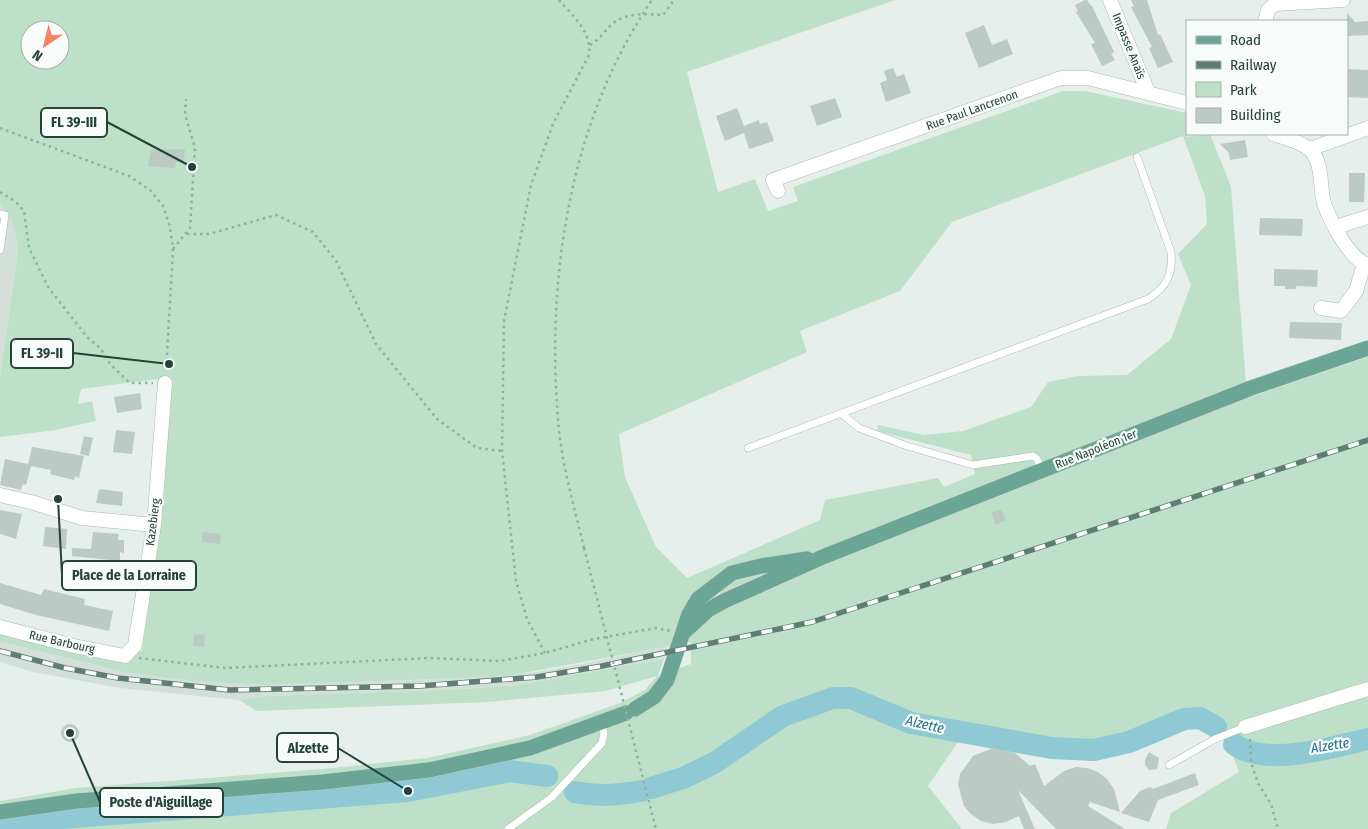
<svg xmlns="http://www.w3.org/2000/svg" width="1368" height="829" font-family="'Fira Sans Condensed',sans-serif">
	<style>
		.built { fill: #d4dfda }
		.green { fill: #bfe0c8; fill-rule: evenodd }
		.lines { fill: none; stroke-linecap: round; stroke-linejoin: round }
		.river { stroke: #8ec9d4; stroke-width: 22 }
		.building { fill: #bbcac4 }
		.service-casing { stroke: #a8b8b2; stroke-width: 8 }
		.minor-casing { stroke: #a8b8b2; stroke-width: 15 }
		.primary-casing { stroke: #c2cac8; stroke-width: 16 }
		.path { stroke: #86b3a5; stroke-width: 2.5; stroke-dasharray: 2.5 4; stroke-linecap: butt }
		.service { stroke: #fff; stroke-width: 7 }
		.minor { stroke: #fff; stroke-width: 14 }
		.primary { stroke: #6aa596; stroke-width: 15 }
		.rail-casing { stroke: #5f7d75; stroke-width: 5.5 }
		.rail { stroke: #f7fbf9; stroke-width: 4; stroke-dasharray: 11; stroke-linecap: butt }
		.path-bridge { stroke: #86b3a5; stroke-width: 2.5; stroke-dasharray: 2.5 4; stroke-linecap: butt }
		.labels { text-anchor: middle; stroke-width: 4.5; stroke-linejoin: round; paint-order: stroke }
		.street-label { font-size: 12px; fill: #24423a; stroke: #f7fbf9 }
		.water-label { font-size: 14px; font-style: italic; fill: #1c6f80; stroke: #f7fbf9 }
		.leader { fill: none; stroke: #24423a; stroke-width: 2 }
		.callout-dot { fill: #24423a; stroke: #f7fbf9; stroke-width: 2 }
		.callout { fill: #f7fbf9; stroke: #24423a; stroke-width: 2 }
		.callout-label { font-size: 14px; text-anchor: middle; font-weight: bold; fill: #24423a }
	</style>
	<rect width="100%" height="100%" fill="#e6efeb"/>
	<!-- built -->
	<path class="built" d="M0,204l8,9 9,19 1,20 -18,124z
		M0,642l91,22 101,17 71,4 202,-7 48,-3 42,-6 113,-23 -4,13 -148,26 -51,4 -198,7 -28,4 -119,-12 -87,-16 -33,-10z"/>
	<!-- green -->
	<path class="green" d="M0,0h895l-208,72 31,120 37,-13 13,32 30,-10 -5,-14 270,-96h22l102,22 1,21 -2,3 24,-3 21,53 16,211 121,-41v472h-202l5,-16 68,-41 -9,-24 4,-4 -18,-17 -16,-9 -16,1 -55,23 -35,8 -42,-2 -88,-15 -36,53 34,43h-962v-28l76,-13 247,-19 104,-11 103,-23 90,-32 25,-13 12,-14 -52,15 -117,11 -231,9 -18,-11 28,-4 198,-7 51,-4 148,-26 -6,16 33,-11v-22l-178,33 -48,3 -202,7 -71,-4 -67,-9 -125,-30v-15l125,29 17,-5 18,-127 5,-146 -84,11 -3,15 14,-3 4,20 -40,9 -56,7v-61l18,-124c-1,-19 -5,-34 -18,-48zM30,30h30v30h-30zM1183,136l22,60 2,28 -29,30 13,31 -20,54 -44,36 -49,1 -30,6 -17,25 -68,24 -39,4 -46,-10 -1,6 94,24 4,19 -31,13 -6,-9 -113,22 -5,20 -133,58 -31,-31 -31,-70 -6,-43 188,-82 -7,-21 100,-40 52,-69zM716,584l8,17 -35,13z"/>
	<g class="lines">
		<!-- river -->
		<path class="river" d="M1234,744c31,24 98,3 134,-5
			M651,788l32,-10 31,-15 69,-47 50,-18h18l60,25 141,25 42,2 35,-8 55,-23 16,-1 16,9
			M575,792c23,5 43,3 66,-1
			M0,828l17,-2 19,-6 372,-29 102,-20 37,5"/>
	</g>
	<!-- building -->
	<path class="building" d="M1085,0h2l4,6h1l22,46 -3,2 4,6 -13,6 -11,-22 4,-1 -19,-31 2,-1 -3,-6z
		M1131,0h16l11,35 2,-1 13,28 -15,6 -9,-20 3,-1 -21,-40 3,-1z
		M1347,13l8,9 13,-1v14l-21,1z
		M984,25l8,20 15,-6 6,15 -34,14 -14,-35z
		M893,68l4,9 7,-3 7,19 -25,9 -6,-19 7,-3 -3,-9z
		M1347,69l21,1v28l-21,-1z
		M835,98l7,19 -25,9 -7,-20z
		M737,108l7,18 15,-6 1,4 7,-2 7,19 -25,8 -5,-16 -19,8 -9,-25z
		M1245,140l3,17 -18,3 -1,-7 -9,-9z
		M185,149l-1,12 -8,1 -1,6 -27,-2 3,-16z
		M1349,173h16l-1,29h-15z
		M1260,218l43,1 -1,17 -43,-1z
		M1274,269l44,1 -1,17 -21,-1v3h-11v-3h-11z
		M1290,322l52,1 -1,17 -52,-2z
		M140,393l2,16 -25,4 -3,-16z
		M116,430l19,2 -3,22 -19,-2z
		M84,436l9,2 -4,18 -9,-2z
		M32,447l52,9 -5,22 -4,-2 -1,4 -24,-6 1,-4 -20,-4 -5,19 -3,-1 -2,6 -21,-5 5,-26 23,5z
		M99,489l24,3 -1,14 -26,-3z
		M1001,509l5,11 -10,5 -5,-12z
		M0,510l22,4 -6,25 -16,-5z
		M45,527l22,2 -1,20 -23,-3z
		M93,532l26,2 -1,6h6v13l-4,-1v9l-48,-5v-8l19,1z
		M202,532l19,2 -1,10 -18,-2z
		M0,583l41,12 3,-6 41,10 -1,6 29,6 -4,20 -73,-16 -36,-11z
		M194,634l11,1 -1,12 -11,-1z
		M61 733a9 9 0 1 1 18 0a9 9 0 1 1-18 0Z
		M993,748l22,5 15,13 5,-2 9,22 20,-15 12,-4 11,1 11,4 9,7 7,10 6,23 -30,-10 -2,4 37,23h-69l-38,-39 17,39h-11l-5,-13 -13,6 -13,2 -12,-3 -10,-7 -7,-8 -6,-22 2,-10 13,-18z
		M1149,752l10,6 -2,11 -8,1 -4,-5v-5z
		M1195,773l4,12 -41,15 -9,22 -28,-9 19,-22 10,-4 3,2z"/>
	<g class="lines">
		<!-- service casing -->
		<g class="service-casing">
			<path id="service" d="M0,214l5,1 -5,35
				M842,414l17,14 48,18 66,19 60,-9 4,3 5,11
				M748,448l400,-149c19,-12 25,-25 23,-47l-34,-95
				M1169,765l46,-26 30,-12
				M508,829l44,-32 50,-54 2,-10 -3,-10"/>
		</g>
		<!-- minor casing -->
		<g class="minor-casing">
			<path id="minor" d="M1110,0l38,92
				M1265,21l3,-11 7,-6 68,-4
				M1273,134c12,4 26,7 36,15 15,13 10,37 15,54 6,18 26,57 44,62
				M1310,149l58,-21
				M778,191l-5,-11 288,-102h27l99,25
				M1336,227l32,-10
				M1321,308l20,3 15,-20 8,-27
				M0,495l31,7 51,16 72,7
				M0,627l74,19 51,10 10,-11 19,-120 11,-142
				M1245,727l123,-38"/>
		</g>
		<!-- primary casing -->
		<g class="primary-casing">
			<path id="primary" d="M683,633l25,-23 16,-9 101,-45 426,-168 117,-40
				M635,709l19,-12 13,-17 22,-66 9,-15 34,-26 29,-7 46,-7
				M0,812l77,-11 246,-19 106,-12 101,-22 96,-35"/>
		</g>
		<!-- path -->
		<path class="path" d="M590,45c9,-5 14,-13 20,-19 14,-14 35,-12 53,-11l11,-15
			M0,128l129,48 21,14 13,16 7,21 3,22 -7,123
			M0,192l15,9 9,10 5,37 19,39 39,50 13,11 11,17 19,18h23
			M187,234h22l67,-19 37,17 23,29 40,83 61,75 40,29 25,3
			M173,249l17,-21 5,-80 -10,-34 1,-15
			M584,548c-9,-38 -21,-79 -25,-118 -14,-146 9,-307 93,-430
			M545,653l-18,-34 -11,-38 -14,-130 2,-130 27,-136 22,-61 36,-69c3,-23 -16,-39 -30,-55
			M139,658l87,10 203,-10 71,3 45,-8 49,-14 62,-11 15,3
			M1250,739l1,23 7,21 13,21 7,25"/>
		<!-- service -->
		<use href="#service" class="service"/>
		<!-- minor -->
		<use href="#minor" class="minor"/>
		<!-- primary -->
		<use href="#primary" class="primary"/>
		<!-- rail casing -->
		<g class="rail-casing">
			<path id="rail" d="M0,651l65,17 53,10 111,12 191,-4 117,-9 65,-11 210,-44 556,-182"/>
		</g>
		<!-- rail -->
		<use href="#rail" class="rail"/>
		<!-- path-bridge -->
		<path class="path-bridge" d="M584,548l72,281"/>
	</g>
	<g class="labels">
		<!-- street labels -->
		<g class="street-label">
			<text transform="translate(1129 46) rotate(68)" y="4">Impasse Anaïs</text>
			<text transform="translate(972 110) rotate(-20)" y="4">Rue Paul Lancrenon</text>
			<text transform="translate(1096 449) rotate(-22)" y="4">Rue Napoléon 1er</text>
			<text transform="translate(153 522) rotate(-83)" y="4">Kazebierg</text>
			<text transform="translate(62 642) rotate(13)" y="4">Rue Barbourg</text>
		</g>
		<!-- water labels -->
		<g class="water-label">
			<text transform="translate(925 724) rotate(13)" y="5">Alzette</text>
			<text transform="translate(1330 745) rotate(-9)" y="5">Alzette</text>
		</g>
	</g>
	<!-- callouts -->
	<path class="leader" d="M192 167L107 122M169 364L73 353M58 499L62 575M408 791L338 748M70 733L100 802"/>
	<g class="callout-dot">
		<circle cx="192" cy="167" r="5"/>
		<circle cx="169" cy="364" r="5"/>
		<circle cx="58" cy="499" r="5"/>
		<circle cx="408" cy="791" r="5"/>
		<circle cx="70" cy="733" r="5"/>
	</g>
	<g class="callout">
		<rect x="41" y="108" width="66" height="29" rx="5"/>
		<rect x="11" y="339" width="62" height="29" rx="5"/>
		<rect x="62" y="561" width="134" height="29" rx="5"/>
		<rect x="277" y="733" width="61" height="29" rx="5"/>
		<rect x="100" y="788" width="123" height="29" rx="5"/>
	</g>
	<g class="callout-label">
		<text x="74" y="127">FL 39-III</text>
		<text x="42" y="358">FL 39-II</text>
		<text x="129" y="580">Place de la Lorraine</text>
		<text x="308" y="753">Alzette</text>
		<text x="161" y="807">Poste d'Aiguillage</text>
	</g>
	<!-- legend -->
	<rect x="1186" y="20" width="162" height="115" fill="#f7fbf9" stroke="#a3b1ad"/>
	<rect x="1196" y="36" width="25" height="8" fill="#6aa596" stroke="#a3b1ad"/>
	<text x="1230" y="45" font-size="15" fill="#24423a">Road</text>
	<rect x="1196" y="61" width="25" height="8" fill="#5f7d75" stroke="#a3b1ad"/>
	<text x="1230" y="70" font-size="15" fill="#24423a">Railway</text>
	<rect x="1196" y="82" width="25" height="15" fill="#bfe0c8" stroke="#a3b1ad"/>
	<text x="1230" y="95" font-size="15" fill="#24423a">Park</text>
	<rect x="1196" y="108" width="25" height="15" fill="#bbcac4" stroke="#a3b1ad"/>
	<text x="1230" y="120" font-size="15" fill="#24423a">Building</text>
	<!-- north arrow -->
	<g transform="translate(45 45) rotate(215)"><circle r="24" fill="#f7fbf9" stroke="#a3b1ad"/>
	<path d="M0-4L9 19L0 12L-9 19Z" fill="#f4845f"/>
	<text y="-8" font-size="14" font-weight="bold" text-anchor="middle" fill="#24423a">N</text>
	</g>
</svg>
